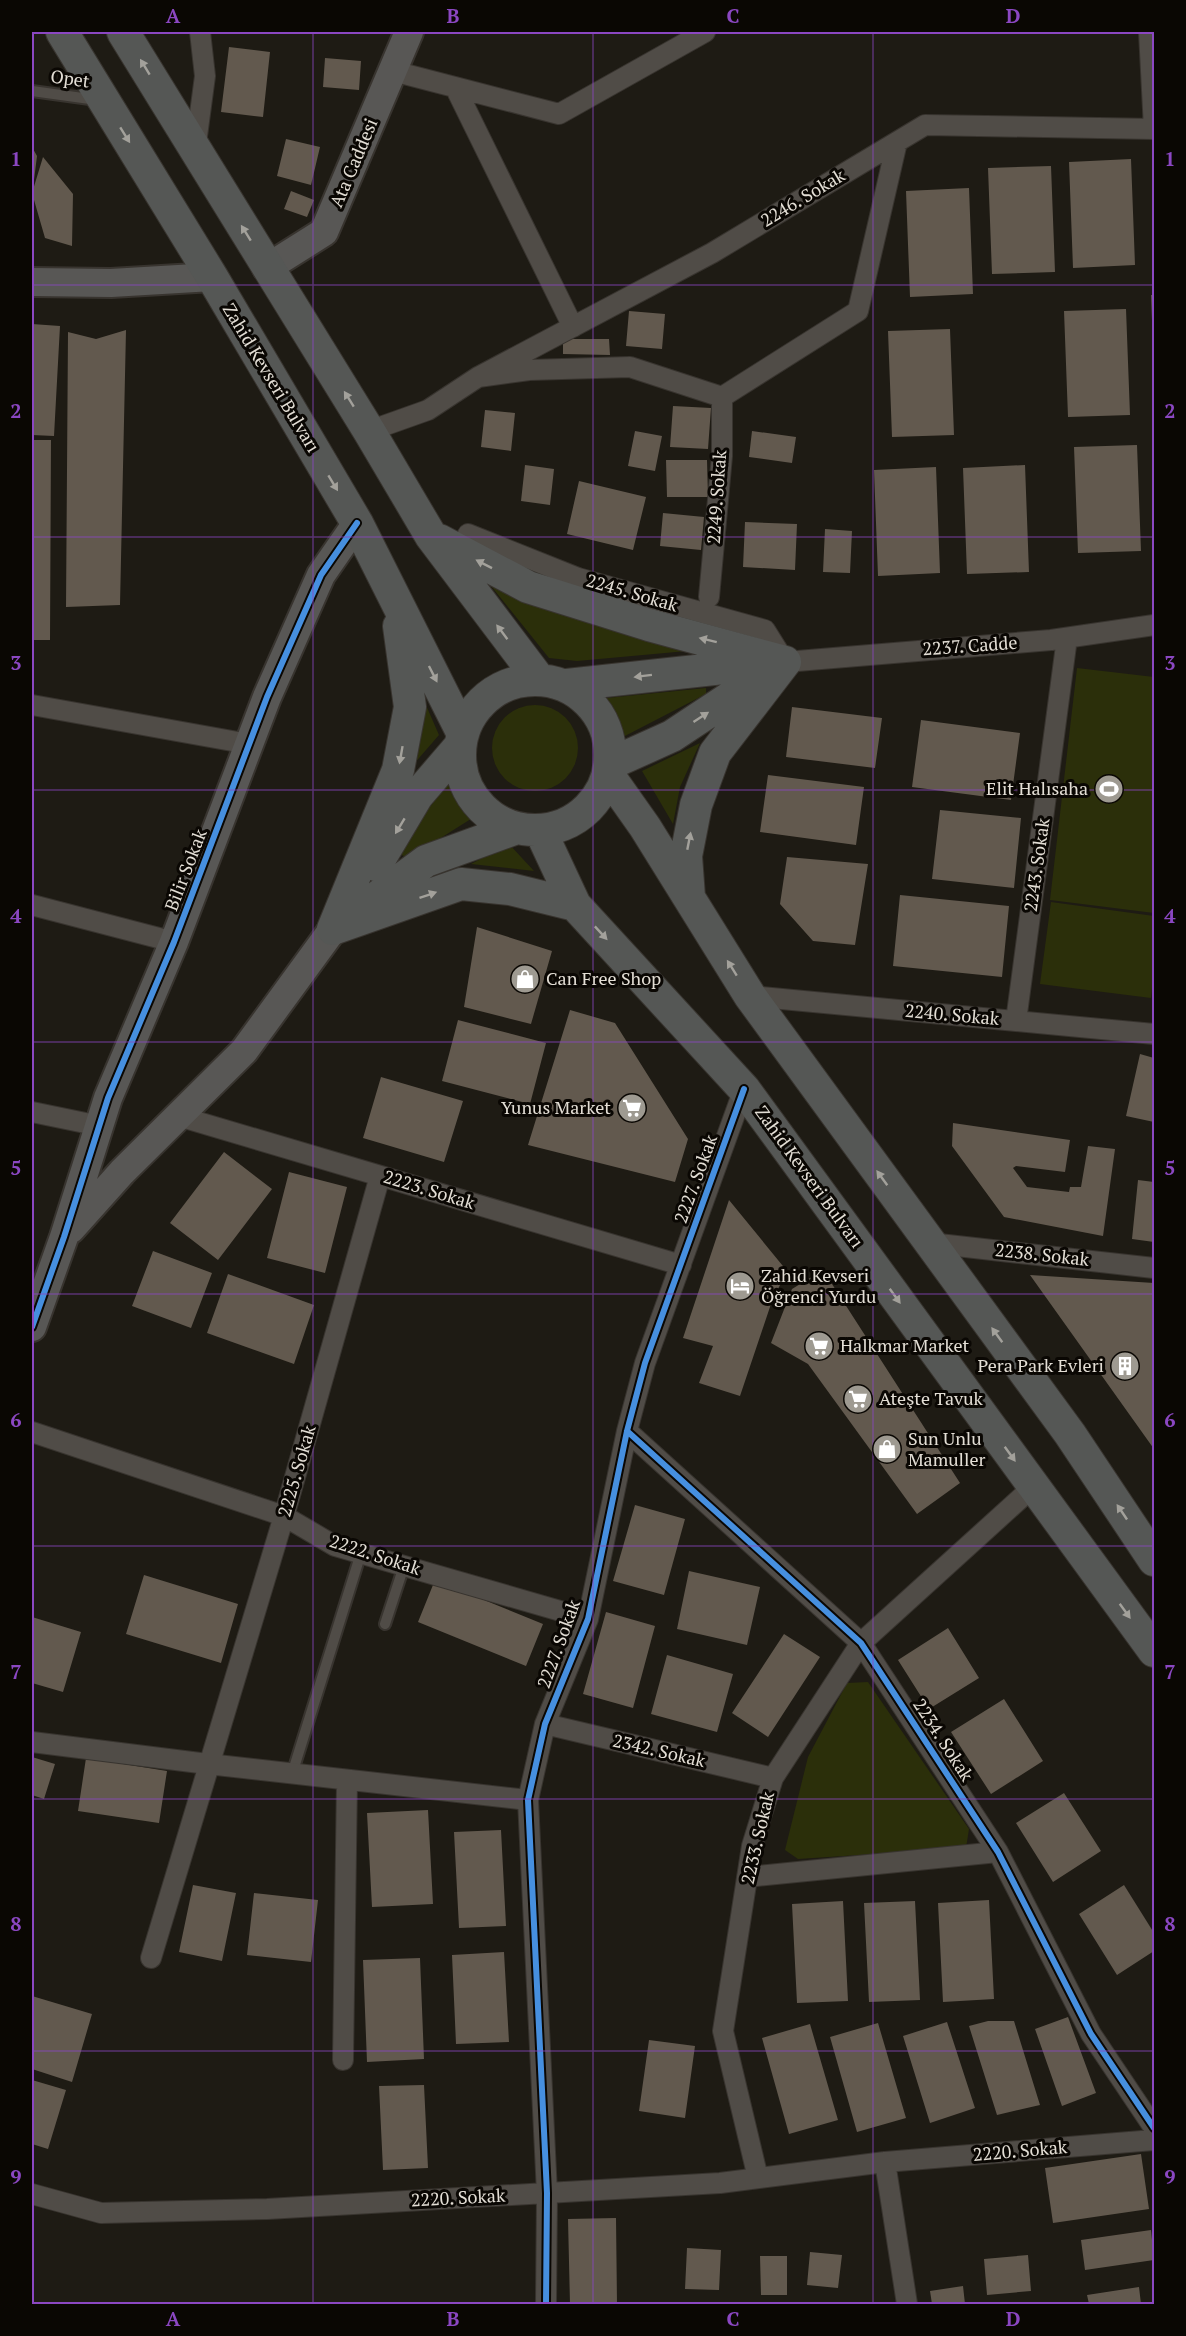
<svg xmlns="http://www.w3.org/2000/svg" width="1186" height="2336" font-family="'PT Serif',serif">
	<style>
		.green { fill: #2b2f0a }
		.building { fill: #62594e }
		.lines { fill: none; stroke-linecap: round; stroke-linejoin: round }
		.lane-casing { stroke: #38342f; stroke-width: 14 }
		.street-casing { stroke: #38342f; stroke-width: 22 }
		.secondary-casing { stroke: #38342f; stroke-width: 32 }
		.primary-casing { stroke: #38342f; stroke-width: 34 }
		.lane { stroke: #504c47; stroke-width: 10 }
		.street { stroke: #504c47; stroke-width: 20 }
		.secondary { stroke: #585755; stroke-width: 28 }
		.primary { stroke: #555755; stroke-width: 32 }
		.cycleway-casing { stroke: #0a0703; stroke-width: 10 }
		.cycleway { stroke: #468fdf; stroke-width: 6 }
		.oneway { fill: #a3a19b }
		.grid { fill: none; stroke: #8b47c2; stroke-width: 1.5; stroke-opacity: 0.55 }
		.labels { text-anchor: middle; stroke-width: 6; stroke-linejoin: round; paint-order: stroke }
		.street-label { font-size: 18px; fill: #e3ded5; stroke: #0a0703 }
		.poi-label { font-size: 18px; fill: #e3ded5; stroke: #0a0703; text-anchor: start }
		.neatline { fill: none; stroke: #8b47c2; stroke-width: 2 }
		.grid-label { font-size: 20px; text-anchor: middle; font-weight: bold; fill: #8b47c2 }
	</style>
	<rect width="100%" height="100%" fill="#1e1b14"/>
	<!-- green -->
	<path class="green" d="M491,586l207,64 -121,11 -28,-3z
		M1077,668l77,9v236l-104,-13z
		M706,688v6l-83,43 -16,-39z
		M419,689l20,46 -26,30z
		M492 748a43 43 0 1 1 86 0a43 43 0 1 1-86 0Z
		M700,743l-20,44 -7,37 -31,-53z
		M450,781l24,36 -65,41 -10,-4 -1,-6z
		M509,844l25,27 -63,-7z
		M1051,902l103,14v54l-3,28 -111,-14z
		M868,1682l101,147 -3,19 -168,11 -13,-9 23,-93 39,-74z"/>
	<!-- building -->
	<path class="building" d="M229,47l41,5 -7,65 -42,-5z
		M325,58l36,3 -2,29 -36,-3z
		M286,139l34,8 -9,38 -34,-9z
		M32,147l5,9 -3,24 -2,-1z
		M43,157l30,37 -1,52 -27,-8 -13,-45z
		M1131,159l4,106 -62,3 -4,-106z
		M1051,166l4,106 -63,2 -4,-106z
		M969,188l4,106 -63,3 -4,-106z
		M291,191l23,9 -7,17 -23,-8z
		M1151,295h3v52h-1z
		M1126,309l4,106 -62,2 -4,-106z
		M629,311l36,3 -3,35 -36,-3z
		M32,324l28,2 -6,110 -22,-1z
		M950,329l4,106 -62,2 -4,-106z
		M126,330l-6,275 -54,2 2,-275 28,7z
		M563,339h46l1,16 -47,-1z
		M673,406l38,2 -3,41 -38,-2z
		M485,410l30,3 -4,38 -30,-4z
		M635,431l27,5 -7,35 -27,-5z
		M752,431l44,6 -4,26 -43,-6z
		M32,440h19l-1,200h-18z
		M1137,445l4,106 -63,2 -4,-106z
		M666,460h41l1,37h-41z
		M525,465l29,4 -4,36 -29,-4z
		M1025,465l4,107 -62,2 -4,-106z
		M936,467l4,106 -62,3 -4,-106z
		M579,481l67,16 -13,53 -66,-16z
		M663,513l41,4 -3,33 -41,-4z
		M745,522l52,2 -2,46 -52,-3z
		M825,529l27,2 -2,42 -27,-1z
		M792,707l90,11 -7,50 -89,-11z
		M921,720l99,13 -9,67 -99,-13z
		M768,775l96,12 -8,58 -96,-13z
		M940,810l81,8 -7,70 -82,-9z
		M787,857l81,7 -13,81 -42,-4 -33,-37z
		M900,895l109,11 -7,71 -109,-11z
		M477,927l75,24 -21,73 -67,-17z
		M570,1010l45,13 73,116 -13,43 -147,-37z
		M458,1020l88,23 -16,61 -88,-23z
		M1140,1054l14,4v64l-28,-6z
		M381,1077l82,24 -19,61 -81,-24z
		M953,1123l117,17 -5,32 -49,-6 -3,2 14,19 42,5 1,-5h11l7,-41 27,3 -12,87 -99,-19 -52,-71z
		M224,1152l48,37 -54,71 -48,-37z
		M289,1172l58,15 -22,86 -58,-15z
		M1138,1180l16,2v60l-22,-3z
		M729,1200l58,71 -15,30 -32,95 -41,-13 14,-37 -30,-8z
		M153,1251l59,22 -21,55 -59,-22z
		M823,1270l137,213 -43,31 -109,-150 -37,-21 21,-54z
		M228,1274l86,31 -20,59 -87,-31z
		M1030,1275l124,8v166z
		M635,1505l50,14 -21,76 -51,-14z
		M689,1571l71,16 -13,58 -70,-16z
		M144,1575l94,29 -17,59 -95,-29z
		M435,1580l108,44 -17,42 -108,-44z
		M606,1612l49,14 -22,82 -50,-14z
		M32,1617l49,15 -18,60 -31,-9z
		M948,1628l31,50 -50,31 -31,-49z
		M784,1634l36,23 -52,80 -36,-24z
		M667,1655l66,19 -16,58 -66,-18z
		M1004,1699l39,62 -52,33 -40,-62z
		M32,1757l23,7 -11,35 -12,-4z
		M86,1758l81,13 -8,52 -81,-12z
		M1064,1793l37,58 -48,31 -37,-59z
		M428,1810l5,94 -61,3 -5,-94z
		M501,1830l5,96 -47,2 -5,-96z
		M193,1885l43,8 -14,68 -43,-9z
		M1124,1885l30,48v18l-37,24 -38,-61z
		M254,1893l64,7 -7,62 -64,-7z
		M989,1900l5,99 -51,3 -5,-99z
		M843,1901l5,100 -51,2 -5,-99z
		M915,1901l5,99 -51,2 -5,-99z
		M504,1952l5,90 -53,2 -4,-89z
		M420,1958l4,101 -57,3 -4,-102z
		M32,1996l60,18 -20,68 -40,-13z
		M1068,2017l28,76 -34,13 -27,-77z
		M988,2021h26l26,84 -43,10 -28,-89z
		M947,2022l28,86 -45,15 -27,-87z
		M878,2023l28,95 -49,14 -27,-95z
		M810,2024l28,96 -49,14 -27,-96z
		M649,2040l46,6 -10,72 -46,-7z
		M32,2080l34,10 -18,59 -16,-5z
		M424,2085l4,83 -45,2 -4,-84z
		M1141,2154l8,55 -96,14 -8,-55z
		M616,2218l1,86h-47l-2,-85z
		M1151,2230l3,30 -69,10 -4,-30z
		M687,2248l34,2 -2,40 -34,-1z
		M810,2252l32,3 -4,33 -31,-3z
		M1028,2255l3,36 -44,4 -3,-36z
		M760,2256h27v39h-26z
		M963,2286l2,18h-33l-2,-13z
		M1139,2287l2,17h-52l-2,-9z"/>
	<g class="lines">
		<!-- lane casing -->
		<g class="lane-casing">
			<path id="lane" d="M32,91l65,9
				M385,1624l19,-58
				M292,1774l69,-221"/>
		</g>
		<!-- street casing -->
		<g class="street-casing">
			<path id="street" d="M1149,32l5,97
				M393,71l166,43 146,-82
				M455,87l118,240
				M195,151l10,-75 -5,-44
				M478,377l234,-124 213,-128 229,4
				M722,397l136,-86 39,-169
				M369,431l59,-21 50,-33 51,-7 101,-3 92,30
				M468,534l110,44 187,52 20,32 266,-22 103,-15
				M709,597l13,-141v-59
				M32,705l217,39
				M32,905l142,37
				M750,996l404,38
				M1016,1021l51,-383
				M32,1112l68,14
				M178,1116l503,149
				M930,1243l224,25
				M627,1431l234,212 137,209 93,182 63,94
				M32,1432l252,84 51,30 253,73
				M545,1724l228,54
				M32,1742l176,22 320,36
				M747,1877l251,-25
				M151,1958l133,-442 96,-340
				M343,2060l4,-280
				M758,2178l-35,-147 29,-185 21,-68 88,-135 173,-157
				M32,2194l69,19 166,-4 453,-26 165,-21
				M546,2304l1,-111 -19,-393 17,-76 43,-105 39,-188 18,-68 99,-274
				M907,2304l-22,-142 269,-22"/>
		</g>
		<!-- secondary casing -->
		<g class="secondary-casing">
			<path id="secondary" d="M267,268l57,-36 85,-200
				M32,282l79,1 101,-6
				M71,1229l51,-57 122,-121 89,-122
				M32,1327l32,-90 44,-139 66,-156 93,-245 54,-122 36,-52"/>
		</g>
		<!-- primary casing -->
		<g class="primary-casing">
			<path id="primary" d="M62,32l150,245 145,246 106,211
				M123,32l246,399 62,105 107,142
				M439,540l89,47 121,38 136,37
				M460 755a75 75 0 1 1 150 0a75 75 0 1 1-150 0Z
				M567,685l202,-22
				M612,763l60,-27 92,-61
				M609,776l36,51 105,169 320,438 84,126
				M540,830l35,75 169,184 410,562
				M376,865l41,-69 43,-50
				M689,897l-3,-41 10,-51 19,-52 70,-91
				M361,909l65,-48 91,-33
				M333,929l65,-159 12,-63 -11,-81
				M333,929l128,-45 49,5 65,16"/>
		</g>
		<!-- lane -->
		<use href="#lane" class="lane"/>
		<!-- street -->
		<use href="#street" class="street"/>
		<!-- secondary -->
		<use href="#secondary" class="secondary"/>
		<!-- primary -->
		<use href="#primary" class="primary"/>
		<!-- cycleway casing -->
		<g class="cycleway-casing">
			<path id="cycleway" d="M32,1327l32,-90 44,-139 66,-156 93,-245 54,-122 36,-52
				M627,1431l234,212 137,209 93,182 63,94
				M546,2304l1,-111 -19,-393 17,-76 43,-105 39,-188 18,-68 99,-274"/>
		</g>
		<!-- cycleway -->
		<use href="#cycleway" class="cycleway"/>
	</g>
	<!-- one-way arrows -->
	<defs><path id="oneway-solid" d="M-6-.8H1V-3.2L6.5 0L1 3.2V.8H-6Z" transform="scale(1.5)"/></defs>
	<g class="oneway">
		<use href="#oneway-solid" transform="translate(145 67) rotate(-121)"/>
		<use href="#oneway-solid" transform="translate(125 135) rotate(58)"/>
		<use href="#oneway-solid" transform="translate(246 233) rotate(-122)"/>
		<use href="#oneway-solid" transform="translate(349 399) rotate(-122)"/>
		<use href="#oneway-solid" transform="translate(333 483) rotate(59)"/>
		<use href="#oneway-solid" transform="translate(484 564) rotate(-153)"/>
		<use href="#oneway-solid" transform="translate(502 632) rotate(-127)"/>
		<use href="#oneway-solid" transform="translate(708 640) rotate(-166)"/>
		<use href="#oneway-solid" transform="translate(433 674) rotate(63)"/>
		<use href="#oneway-solid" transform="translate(643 676) rotate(173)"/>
		<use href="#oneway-solid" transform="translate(701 717) rotate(-33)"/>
		<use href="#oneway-solid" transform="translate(401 755) rotate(100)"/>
		<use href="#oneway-solid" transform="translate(400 826) rotate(121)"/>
		<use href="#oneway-solid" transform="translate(689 841) rotate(-79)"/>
		<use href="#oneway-solid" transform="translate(428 895) rotate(-19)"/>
		<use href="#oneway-solid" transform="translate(601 933) rotate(47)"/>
		<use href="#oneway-solid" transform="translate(732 968) rotate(-122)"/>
		<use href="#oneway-solid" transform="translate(882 1178) rotate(-126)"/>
		<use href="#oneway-solid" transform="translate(895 1296) rotate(54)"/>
		<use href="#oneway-solid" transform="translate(997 1335) rotate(-126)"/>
		<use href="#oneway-solid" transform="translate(1010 1454) rotate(54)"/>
		<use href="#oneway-solid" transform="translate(1122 1512) rotate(-124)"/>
		<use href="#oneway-solid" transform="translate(1125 1611) rotate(54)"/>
	</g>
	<!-- grid -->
	<path class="grid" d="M313,32v2272M593,32v2272M873,32v2272M32,285h1122M32,537h1122M32,790h1122M32,1042h1122M32,1294h1122M32,1546h1122M32,1799h1122M32,2051h1122"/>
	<!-- icons -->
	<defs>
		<g id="stadium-disc" transform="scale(1.5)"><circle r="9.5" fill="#9e9a91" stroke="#0a0703"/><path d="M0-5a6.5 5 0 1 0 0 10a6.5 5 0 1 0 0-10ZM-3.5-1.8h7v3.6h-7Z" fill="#fff"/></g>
		<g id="shop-disc" transform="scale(1.5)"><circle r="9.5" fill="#9e9a91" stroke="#0a0703"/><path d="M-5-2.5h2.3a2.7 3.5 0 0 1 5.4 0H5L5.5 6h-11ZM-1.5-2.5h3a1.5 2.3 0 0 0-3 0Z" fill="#fff"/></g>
		<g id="supermarket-disc" transform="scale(1.5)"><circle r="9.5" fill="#9e9a91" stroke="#0a0703"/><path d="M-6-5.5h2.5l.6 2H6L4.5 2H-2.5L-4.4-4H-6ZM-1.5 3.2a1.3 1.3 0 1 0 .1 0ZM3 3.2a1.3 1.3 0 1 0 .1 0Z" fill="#fff"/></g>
		<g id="hotel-disc" transform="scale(1.5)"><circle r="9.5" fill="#9e9a91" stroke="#0a0703"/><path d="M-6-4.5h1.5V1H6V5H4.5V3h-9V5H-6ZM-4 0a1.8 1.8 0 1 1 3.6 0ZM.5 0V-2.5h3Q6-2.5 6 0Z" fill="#fff"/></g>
		<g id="building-disc" transform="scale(1.5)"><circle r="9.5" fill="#9e9a91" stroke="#0a0703"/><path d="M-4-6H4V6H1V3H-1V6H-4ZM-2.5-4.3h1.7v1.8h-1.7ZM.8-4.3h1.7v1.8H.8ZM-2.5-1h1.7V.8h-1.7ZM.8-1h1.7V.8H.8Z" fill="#fff"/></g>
	</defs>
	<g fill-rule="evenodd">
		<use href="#stadium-disc" x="1109" y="789"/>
		<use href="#shop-disc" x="525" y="979"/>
		<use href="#supermarket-disc" x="632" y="1108"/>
		<use href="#hotel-disc" x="740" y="1286"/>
		<use href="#supermarket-disc" x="819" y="1346"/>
		<use href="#building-disc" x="1125" y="1366"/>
		<use href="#supermarket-disc" x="858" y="1399"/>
		<use href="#shop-disc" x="887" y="1449"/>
	</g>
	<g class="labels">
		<!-- street labels -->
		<g class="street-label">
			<text transform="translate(70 79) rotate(8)" y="6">Opet</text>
			<text transform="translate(354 163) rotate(-67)" y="6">Ata Caddesi</text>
			<text transform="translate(803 198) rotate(-31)" y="6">2246. Sokak</text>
			<text transform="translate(271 378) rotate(59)" y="6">Zahid Kevseri Bulvarı</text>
			<text transform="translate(717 497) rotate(-86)" y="6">2249. Sokak</text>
			<text transform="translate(632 593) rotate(16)" y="6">2245. Sokak</text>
			<text transform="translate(970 646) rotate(-4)" y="6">2237. Cadde</text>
			<text transform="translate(1037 865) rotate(-82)" y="6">2243. Sokak</text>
			<text transform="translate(186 870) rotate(-69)" y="6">Bilir Sokak</text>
			<text transform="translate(952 1015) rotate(5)" y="6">2240. Sokak</text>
			<text transform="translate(809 1177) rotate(54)" y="6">Zahid Kevseri Bulvarı</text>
			<text transform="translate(696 1179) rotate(-70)" y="6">2227. Sokak</text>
			<text transform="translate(429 1190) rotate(17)" y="6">2223. Sokak</text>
			<text transform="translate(1042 1255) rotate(6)" y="6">2238. Sokak</text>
			<text transform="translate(297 1471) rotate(-74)" y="6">2225. Sokak</text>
			<text transform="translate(375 1555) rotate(18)" y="6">2222. Sokak</text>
			<text transform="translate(559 1644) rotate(-70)" y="6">2227. Sokak</text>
			<text transform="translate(943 1740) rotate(57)" y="6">2234. Sokak</text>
			<text transform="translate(659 1751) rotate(13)" y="6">2342. Sokak</text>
			<text transform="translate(758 1838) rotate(-77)" y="6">2233. Sokak</text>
			<text transform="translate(1020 2151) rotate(-5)" y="6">2220. Sokak</text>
			<text transform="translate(458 2198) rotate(-3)" y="6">2220. Sokak</text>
		</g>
		<!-- poi labels -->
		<g class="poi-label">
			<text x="1088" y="795" text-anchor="end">Elit Halısaha</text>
			<text x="546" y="985">Can Free Shop</text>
			<text x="611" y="1114" text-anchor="end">Yunus Market</text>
			<text x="761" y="1282">Zahid Kevseri<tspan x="761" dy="21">Öğrenci Yurdu</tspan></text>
			<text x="840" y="1352">Halkmar Market</text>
			<text x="1104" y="1372" text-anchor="end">Pera Park Evleri</text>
			<text x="879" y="1405">Ateşte Tavuk</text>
			<text x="908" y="1445">Sun Unlu<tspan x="908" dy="21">Mamuller</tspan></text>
		</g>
	</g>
	<!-- border -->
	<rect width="1186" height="2336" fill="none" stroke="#0a0703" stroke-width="66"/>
	<rect x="33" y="33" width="1120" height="2270" class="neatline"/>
	<g class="grid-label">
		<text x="173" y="23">A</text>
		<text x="453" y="23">B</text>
		<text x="733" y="23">C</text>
		<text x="1013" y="23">D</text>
		<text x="16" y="166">1</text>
		<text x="1170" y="166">1</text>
		<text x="16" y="418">2</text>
		<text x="1170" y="418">2</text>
		<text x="16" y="670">3</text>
		<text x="1170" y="670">3</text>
		<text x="16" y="923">4</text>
		<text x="1170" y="923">4</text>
		<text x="16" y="1175">5</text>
		<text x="1170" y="1175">5</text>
		<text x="16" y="1427">6</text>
		<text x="1170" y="1427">6</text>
		<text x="16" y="1679">7</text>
		<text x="1170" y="1679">7</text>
		<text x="16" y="1931">8</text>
		<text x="1170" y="1931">8</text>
		<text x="16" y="2184">9</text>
		<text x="1170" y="2184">9</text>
		<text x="173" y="2326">A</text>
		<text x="453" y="2326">B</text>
		<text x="733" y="2326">C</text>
		<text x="1013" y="2326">D</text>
	</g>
</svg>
